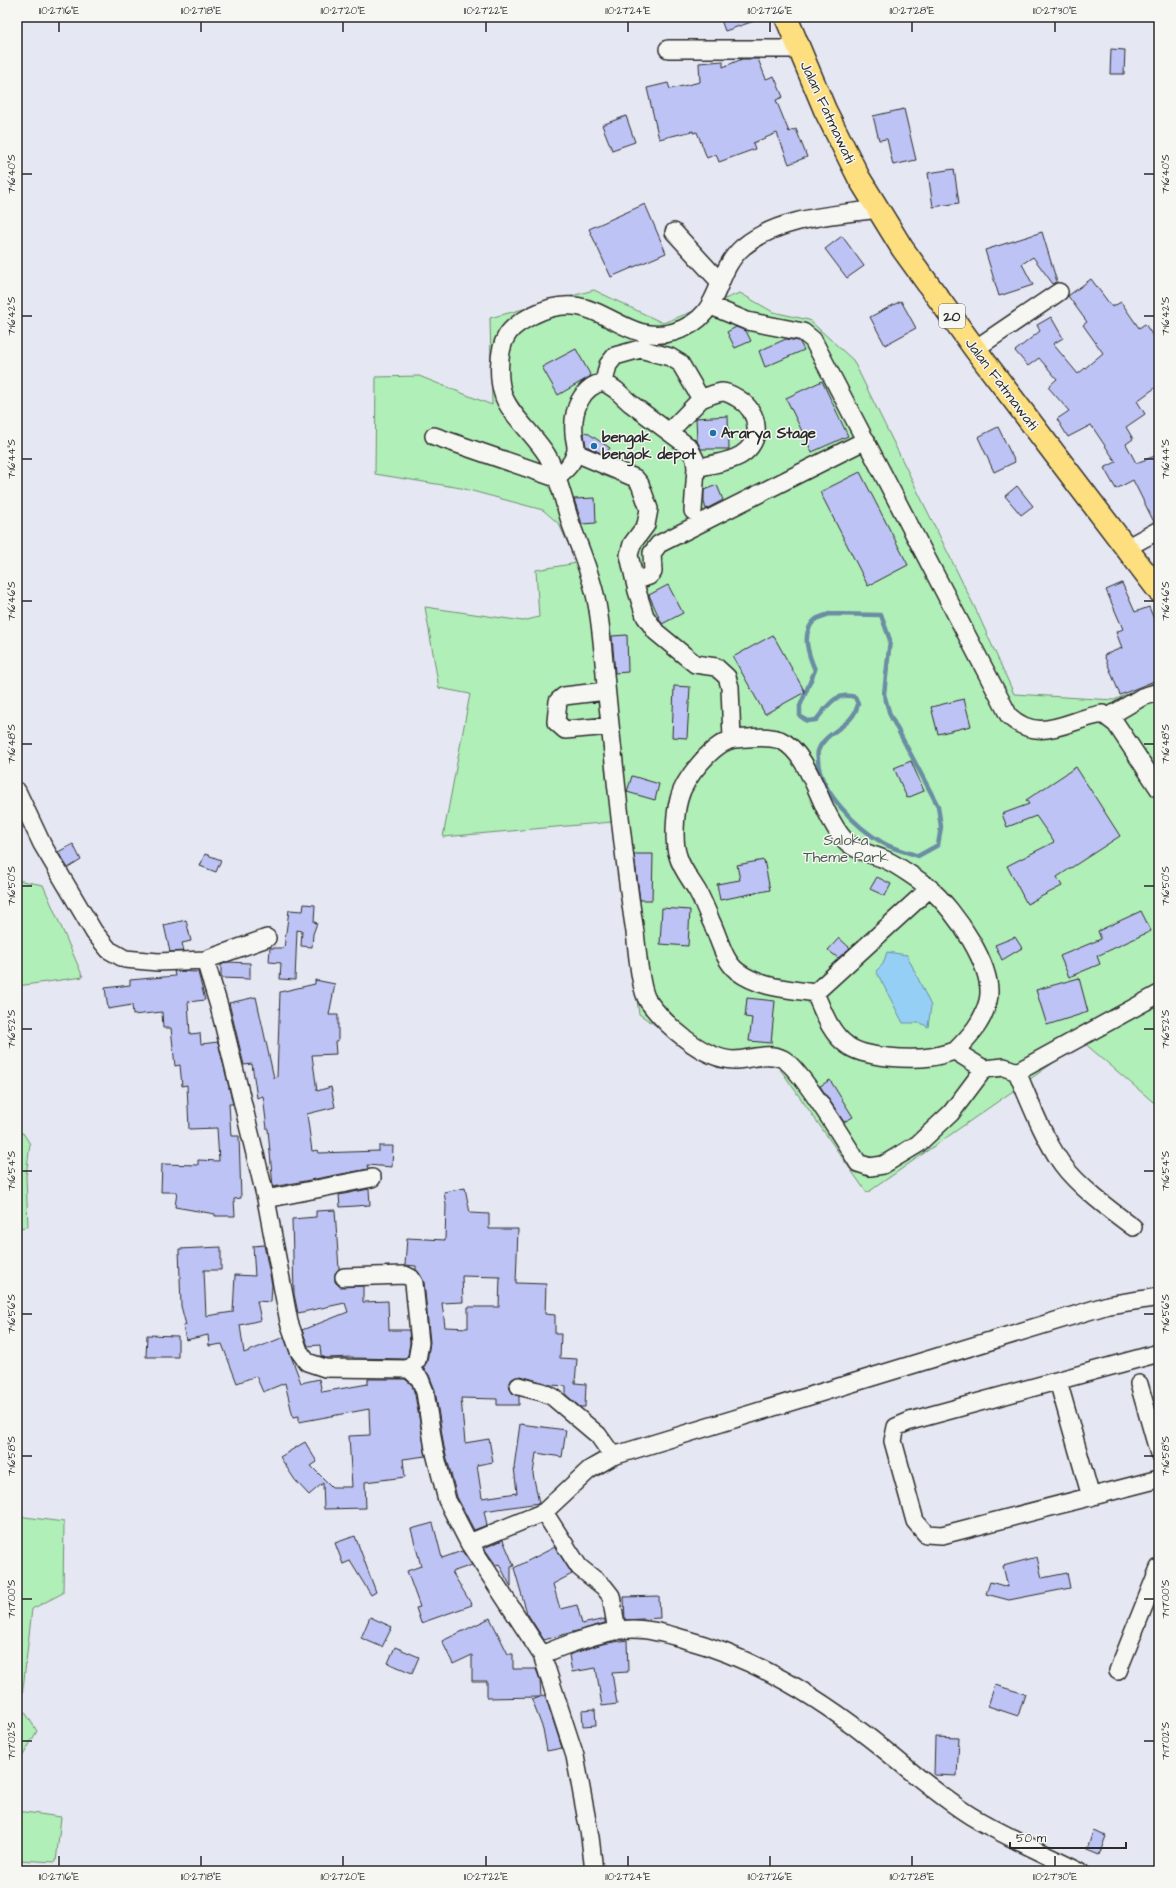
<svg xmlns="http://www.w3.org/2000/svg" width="1176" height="1888" font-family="'Architects Daughter',sans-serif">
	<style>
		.green { fill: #b0efb7; stroke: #6e8d71 }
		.water { fill: #95cff5; stroke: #6b8da4 }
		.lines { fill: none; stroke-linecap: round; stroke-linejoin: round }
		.stream { stroke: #6b8da4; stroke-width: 4.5 }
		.building { fill: #bdc4f5; stroke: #2b2b2b; fill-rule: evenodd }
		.minor-casing { stroke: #2b2b2b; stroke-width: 20 }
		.highway-casing { stroke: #2b2b2b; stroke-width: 25 }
		.minor { stroke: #f6f6f2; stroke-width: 17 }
		.highway { stroke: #fedf80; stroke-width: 22 }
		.ticks { fill: none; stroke: #2b2b2b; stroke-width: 1.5 }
		.poi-dot { fill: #1f6fb2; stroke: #f6f6f2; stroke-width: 1.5 }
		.labels { text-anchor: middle; stroke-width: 3; stroke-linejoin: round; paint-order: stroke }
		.shield { fill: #f6f6f2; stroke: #686867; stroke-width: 1 }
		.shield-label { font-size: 14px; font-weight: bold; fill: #2b2b2b }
		.street-label { font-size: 15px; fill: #2b2b2b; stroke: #f6f6f2 }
		.poi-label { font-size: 15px; font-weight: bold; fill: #2b2b2b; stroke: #f6f6f2; text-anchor: start }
		.park-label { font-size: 15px; fill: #4c5c4e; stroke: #f6f6f2 }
		.neatline { fill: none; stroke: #2b2b2b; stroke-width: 1.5 }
		.ticks-label { font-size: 10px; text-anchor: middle; fill: #2b2b2b }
	</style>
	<rect width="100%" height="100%" fill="#e5e7f3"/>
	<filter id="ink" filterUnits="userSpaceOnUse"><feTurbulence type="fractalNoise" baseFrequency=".025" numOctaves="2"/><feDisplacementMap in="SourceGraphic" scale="8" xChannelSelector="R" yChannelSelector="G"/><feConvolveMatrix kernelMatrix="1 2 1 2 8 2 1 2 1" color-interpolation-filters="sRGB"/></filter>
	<g filter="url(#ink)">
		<!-- green -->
		<path class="green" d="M594,290l69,33 77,-30 33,19 36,8 44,40 124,252 37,82 100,6 45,-20v427l-76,-65 -216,151 -89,-127 -60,2 -79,-54 -27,-192 -169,15 27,-143 -31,-6 -14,-81 98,14 16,-4 -3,-47 41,-7 -18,-39 -16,-14 -82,-22 -86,-14 1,-97 43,-1 73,29 -2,-87z
			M17,880l26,5 40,92 -66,9z
			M17,1133h6l7,11 -4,32 2,51 -11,1z
			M17,1516l47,6 -1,71 -31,16 -11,97 16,25 -20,35z
			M17,1811l44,6 -5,45 -39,-2z"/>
		<!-- water -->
		<path class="water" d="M887,952l20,3 24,51 -3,21 -7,-4h-18l-27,-52 7,-7z"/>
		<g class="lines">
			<!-- stream -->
			<path class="stream" d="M829,614l52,1 9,25 -6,54 6,21 48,91 3,21 -3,18 -20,11c-11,-4 -25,-7 -35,-13 -26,-15 -64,-52 -65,-83 0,-3 -1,-7 0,-9 7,-21 35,-23 40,-47l-3,-7c-20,-6 -27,9 -39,23l-9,1 -7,-5v-10l15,-36c-6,-14 -15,-37 0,-50 3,-3 10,-4 14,-6z"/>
		</g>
		<!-- building -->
		<path class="building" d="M720,17h39l1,2 -35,12z
			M1111,49l14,1 -1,24h-14z
			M742,59h16l8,20 8,-3 9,21 -7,3 13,32 7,-3 11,28 -18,7 -12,-31 -24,10 2,6 -36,13 -3,-8 -9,4 -10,-26 -4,1v-2l-34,8 -12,-51 21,-5 2,6 30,-7 -1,-19 24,-2v6z
			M904,109l12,51 -23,5 -6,-26 -8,1 -6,-24z
			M626,116l9,26 -23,8 -10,-25z
			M954,169l5,34 -26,4 -5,-34z
			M645,204l21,49 -55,24 -22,-48z
			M1042,232l15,50 -4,2 -20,-27 -11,7 11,21 -34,11 -14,-46z
			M842,236l22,30 -17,12 -22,-29z
			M1091,279l21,28 9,-5 18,26 6,-4 14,21v15l-5,3 5,7v15l-22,16 8,13 -19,13 7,12 -7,5 10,19 19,-7 4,9v55l-5,2 -21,-42 -17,9 -12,-21 12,-6 -25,-37 -23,12 -11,-18 12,-8 -21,-24 9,-8 -18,-21 -11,8 -13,-15 25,-20 -3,-6 14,-8 12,21 -10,6 25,30 25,-21 -20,-28 4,-3 -19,-26z
			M901,301l15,27 -31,17 -15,-28z
			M736,327l10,4 5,10 -16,7 -8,-16z
			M786,339l13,2 5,9 -39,17 -6,-16z
			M576,349l15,27 -33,19 -16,-28z
			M822,381l26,55 -36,16 -26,-54z
			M728,416l1,33h-28l-4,-8 -1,-23z
			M998,427l17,35 -21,10 -16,-35z
			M586,432l24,16 -5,7 -19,-9 -2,-12z
			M860,472l48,93 -40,21 -48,-94z
			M717,485l6,15 -17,9 -2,-7v-12z
			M1017,486l16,20 -12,9 -16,-19z
			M595,498l1,25 -14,1 -8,-25z
			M1122,583l13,29 14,-5 10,24v48l-39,16 -16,-40 18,-7 -6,-16 7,-3 -17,-39z
			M668,585l15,28 -21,11 -13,-29z
			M627,635l1,37 -13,1 -3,-37z
			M773,635l32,57 -40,22 -32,-57z
			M674,686l16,1 -3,51 -15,-1z
			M964,699l7,27 -33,8 -7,-27z
			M911,761l13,30 -17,7 -13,-30z
			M1076,767l44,69 -63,41 5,9 -35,18 -20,-38 47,-24 -18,-26 -29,11 -5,-13 27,-10 -3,-4z
			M632,776l27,8 -4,16 -28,-8z
			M73,844l8,16 -13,8 -10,-16z
			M205,854l16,6 -5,12 -16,-6z
			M634,854h19l-1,46h-12z
			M764,860l6,30 -50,10 -3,-16 23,-4 -3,-15z
			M877,877l14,7 -6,12 -15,-7z
			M304,904l11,1 -1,17 3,1 -4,11 -1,13 -11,-1 1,-15 -5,-1 -2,50 -15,-1 1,-16 -12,-1 1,-14h14l5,-38 14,1z
			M662,908l28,2 -2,36 -28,-2z
			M1141,911l10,20 -54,25 3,8 -31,13 -9,-21 41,-17 -3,-8z
			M186,920l5,21 -9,2 2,8 -14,1 -6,-27z
			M1015,937l7,11 -20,12 -7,-15z
			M839,938l11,10 -12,10 -10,-8z
			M228,962l22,1v16l-29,-1v-13z
			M174,971l24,1 7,28 -17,2 2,32 10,-1 1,11 17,-2 15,62h-4l2,32h8l2,62 -7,1 1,17h-20v-2l-40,-7 2,-15h-16l1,-28 36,1v-5l21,1 -2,-33 -28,1 -2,-44 -5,1 -2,-21 -5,1 -4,-38h-8l-1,-16 -29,3 -1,-10 -24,4 -3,-21 25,-3v-5l45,-4z
			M1079,978l9,34 -41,13 -11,-35z
			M315,980l20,4 -6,31h9v26h-3l1,13 -24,1 5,36 14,-4 4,20 -28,7 5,37 6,-1 1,3 60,-2v-5h14l-1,21 -25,-2 1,4 -95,18 -5,-58h-1l-4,-33 -6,2 -5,-34 -8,1 -15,-62 27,-6 18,81 3,-1 3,-85 35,-8z
			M747,998l28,3 -4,42 -22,-2 3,-23 -7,-1z
			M830,1080l23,37 -9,5 -24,-36z
			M465,1188l5,25 19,1v15h29l-2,54 30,1 -1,30 10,1v19h6l-1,24 17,1 -2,24 11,1 -1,23h-5l-14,-12v-9l-15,-1 -30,-9 -9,3 -3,5 3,9 7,3v9h-22v-6l-36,-1 4,45 24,-4 4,23 -16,3 5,33 35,-5 -3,-26 6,-43 46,6 -4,27 -26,-4 -3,21 6,29 -55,8 3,14 -13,5 -17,-33 -13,-50 -9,-57 -6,-15 -6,-7 4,-6 3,-20 -6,-60 -8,-12v-4l-11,-1 2,-27 38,2 1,-35 -2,-13zM462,1276l38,1 -1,30h-31v21l-23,-1 -3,-24 21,-1z
			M369,1189l1,16 -30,2 -1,-12z
			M335,1210l4,59 -4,4v9l5,5 23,-1v16l25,-1 1,29h20l1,13 -2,12 -3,4 -52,-1v-1l-27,1 -5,-2 -1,-11 -12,1 -6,-16 46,-18 -3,-9 -47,10 -4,-19 -2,-75 24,-2v-6z
			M264,1245l8,40 -1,17 -14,-1 4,19 -21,5 4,28 40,-16 17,46 18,-4 3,13 46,-8v-5h37l7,6 3,10 11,61 -23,3 2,18 -40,5 1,26 -42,1 -1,-26 -14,12 -14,-15 -15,-23 25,-15 12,20 -6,4 21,21h20l-3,-51 21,-1 -1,-26 -70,13v-6l-6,1 -8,-34 -22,9 -7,-16 -19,7 -15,-39 -13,2 -1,-11 -22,5 -3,-14 3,-1 -5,-19 -2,-57 42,-2v23h-17l2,46 27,-4 2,-37 20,1 -2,-30z
			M147,1335l31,1v21h-32z
			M433,1523l9,35 20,-7 10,14 -20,7 20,33 -51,18 -5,-15 4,-1 -13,-36 14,-5 -10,-37z
			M355,1536l21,56 -5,3 -21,-34 -7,3 -8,-21z
			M503,1540l11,26 -3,1v20l-12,-23 -3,1 -12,-17z
			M555,1547l17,27 -19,10 7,25 17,-4 5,19 23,-5v4l-61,17 -17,-27 -13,-45z
			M1037,1557l5,21 25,-5 3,15 -61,12 -23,-6 4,-12 18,5 -5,-21z
			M659,1596l1,22 -35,2 -1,-23z
			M370,1617l22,10 -10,20 -21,-9z
			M490,1618l18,36h5v15h23l4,11 1,17 4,-2 17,53 -15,3 -4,-22 -11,-29 8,-3 -53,1v-17h-15v-26l-19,9 -11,-23z
			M627,1640l1,32 -16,1 5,31 -15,2 -6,-38 -24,4 -3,-17 33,-11z
			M395,1647l24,10 -7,16 -24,-10z
			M995,1685l30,9 -7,22 -30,-10z
			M595,1709l1,16 -13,1 -1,-16z
			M935,1737l24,1 -2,38 -23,-1z
			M1093,1831l13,5 -7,19 -12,-5z"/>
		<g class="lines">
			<!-- minor casing -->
			<g class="minor-casing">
				<path id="minor" d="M668,49h131
					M879,209c-44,6 -100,8 -136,38 -32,28 -18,69 -69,85 -55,16 -77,-50 -141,-17 -11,6 -22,12 -27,22 -8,14 -8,42 -3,57 5,19 34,43 45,63 11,20 16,46 23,67 9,25 20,50 25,75 7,32 8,73 12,106 8,76 15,151 27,227 2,16 5,58 13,69 17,24 55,58 86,59 16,0 34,-9 49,-1 17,9 62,83 75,104l12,4 13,-2 35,-21 33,-31 33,-44 20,-2 13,5 142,-78
					M674,232l46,50
					M711,306l36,15 56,11 10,8 196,376c31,29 59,3 94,-2l13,10 43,65
					M975,349l84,-57
					M604,382l4,-17 7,-9 25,-7 30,8 10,6 21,36c7,-3 14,-6 21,-7 6,0 12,4 17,7 21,14 24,42 2,56 -11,7 -33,10 -45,13
					M669,432l32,-33
					M434,436l122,42c8,-7 16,-13 19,-24 3,-7 -1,-14 -1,-21 -2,-22 7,-47 30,-51l12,8 14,13 59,44 6,12 1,9 -3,43
					M576,453l59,25 5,6 9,25 -3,16 -14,19 -3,11 8,36 8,25 11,16 39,32 21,3 11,10 3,10 2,52
					M1128,547l31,-17
					M635,581l14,-5 4,-4 -1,-19 7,-9 207,-104
					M606,691l-42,5 -6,5 -2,21 9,8 45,-4
					M1108,717l34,-20 17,-5
					M17,791l25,53 52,88 15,18 16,9 33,3 47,-2 14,46 47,193 23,123 10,29 8,11 18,6 84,1 11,10 5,13 9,57 13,51 22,43 73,112c21,-10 68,-26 91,-26 17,0 35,5 51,10 67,18 128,54 183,97 34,26 67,57 104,80 35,21 73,37 109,55
					M930,888l-115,105c8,18 15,40 32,52 16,13 64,15 84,12 8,-1 16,-4 24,-6l29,18
					M205,960l62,-22
					M815,993c-26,-4 -56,-5 -78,-22 -14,-11 -18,-34 -26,-50 -4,-10 -8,-20 -13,-29 -7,-12 -17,-24 -20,-36 -5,-14 -3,-43 1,-57 5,-20 35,-58 56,-60 14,-1 32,-4 45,1 26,11 37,55 50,78 5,9 10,19 19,26 11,9 24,10 37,16 11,5 35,21 44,29 24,20 66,80 58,112 -5,21 -18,35 -33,50
					M1017,1072c13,30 26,65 45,92 16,22 48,46 71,63
					M266,1199l106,-21
					M344,1277l61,-2 6,3 3,5 6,60 -3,17 -8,9
					M1159,1353l-249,68 -14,6 -3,14 22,80 11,13 16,1 217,-56
					M1058,1381l33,116
					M1139,1384l20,70
					M519,1386l23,6 11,5 45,38 15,21
					M544,1512l35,55 25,20 7,9 6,35
					M469,1543l75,-31 45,-42 24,-14 495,-151 51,-8
					M542,1655l33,101 15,81 4,34
					M1118,1671l41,-103"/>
			</g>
			<!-- highway casing -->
			<g class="highway-casing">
				<path id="highway" d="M786,17l39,93 34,68 43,70 73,101 184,242"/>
			</g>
			<!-- minor -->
			<use href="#minor" class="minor"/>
			<!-- highway -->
			<use href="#highway" class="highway"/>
		</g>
	</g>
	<!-- ticks -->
	<path class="ticks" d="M59,22v10M201,22v10M343,22v10M486,22v10M628,22v10M770,22v10M912,22v10M1055,22v10M22,174h10M1144,174h10M22,316h10M1144,316h10M22,459h10M1144,459h10M22,601h10M1144,601h10M22,744h10M1144,744h10M22,886h10M1144,886h10M22,1029h10M1144,1029h10M22,1171h10M1144,1171h10M22,1314h10M1144,1314h10M22,1456h10M1144,1456h10M22,1599h10M1144,1599h10M22,1741h10M1144,1741h10M59,1856v10M201,1856v10M343,1856v10M486,1856v10M628,1856v10M770,1856v10M912,1856v10M1055,1856v10"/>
	<!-- markers -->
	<g class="poi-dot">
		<circle cx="713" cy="433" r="4"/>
		<circle cx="594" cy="446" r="4"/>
	</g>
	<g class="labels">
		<!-- shield labels -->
		<rect class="shield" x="939" y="304" width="26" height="24" rx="3"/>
		<g class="shield-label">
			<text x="952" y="321">20</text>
		</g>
		<!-- street labels -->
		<g class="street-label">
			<text transform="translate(828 112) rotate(65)" y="5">Jalan Fatmawati</text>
			<text transform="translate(1002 384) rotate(53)" y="5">Jalan Fatmawati</text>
		</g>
		<!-- poi labels -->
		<g class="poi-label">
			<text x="721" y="438">Ararya Stage</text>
			<text x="602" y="442">bengak<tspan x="602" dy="17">bengok depot</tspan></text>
		</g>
		<!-- park labels -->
		<g class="park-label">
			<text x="846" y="845">Saloka<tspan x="846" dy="17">Theme Park</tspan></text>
		</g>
	</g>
	<!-- margin -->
	<rect width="1176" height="1888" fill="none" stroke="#f6f6f2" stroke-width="44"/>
	<!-- scale -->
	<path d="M1010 1842v6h116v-6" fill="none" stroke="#2b2b2b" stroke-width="2"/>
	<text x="1016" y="1842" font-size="12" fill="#2b2b2b" stroke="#f6f6f2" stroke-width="3" paint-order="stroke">50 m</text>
	<rect x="22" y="22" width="1132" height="1844" class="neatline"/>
	<g class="ticks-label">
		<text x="59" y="14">110°27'16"E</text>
		<text x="201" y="14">110°27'18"E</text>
		<text x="343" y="14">110°27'20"E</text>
		<text x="486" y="14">110°27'22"E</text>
		<text x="628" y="14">110°27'24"E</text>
		<text x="770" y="14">110°27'26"E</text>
		<text x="912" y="14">110°27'28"E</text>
		<text x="1055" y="14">110°27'30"E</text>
		<text transform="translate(11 174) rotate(-90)" y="4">7°16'40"S</text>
		<text transform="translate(1165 174) rotate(-90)" y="4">7°16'40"S</text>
		<text transform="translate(11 316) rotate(-90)" y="4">7°16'42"S</text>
		<text transform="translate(1165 316) rotate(-90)" y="4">7°16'42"S</text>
		<text transform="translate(11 459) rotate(-90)" y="4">7°16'44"S</text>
		<text transform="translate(1165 459) rotate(-90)" y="4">7°16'44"S</text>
		<text transform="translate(11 601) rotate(-90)" y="4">7°16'46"S</text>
		<text transform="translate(1165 601) rotate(-90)" y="4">7°16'46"S</text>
		<text transform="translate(11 744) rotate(-90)" y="4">7°16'48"S</text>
		<text transform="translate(1165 744) rotate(-90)" y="4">7°16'48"S</text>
		<text transform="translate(11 886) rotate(-90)" y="4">7°16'50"S</text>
		<text transform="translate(1165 886) rotate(-90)" y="4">7°16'50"S</text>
		<text transform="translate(11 1029) rotate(-90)" y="4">7°16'52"S</text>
		<text transform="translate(1165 1029) rotate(-90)" y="4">7°16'52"S</text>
		<text transform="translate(11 1171) rotate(-90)" y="4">7°16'54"S</text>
		<text transform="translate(1165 1171) rotate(-90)" y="4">7°16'54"S</text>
		<text transform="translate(11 1314) rotate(-90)" y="4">7°16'56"S</text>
		<text transform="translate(1165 1314) rotate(-90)" y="4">7°16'56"S</text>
		<text transform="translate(11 1456) rotate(-90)" y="4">7°16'58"S</text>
		<text transform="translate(1165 1456) rotate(-90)" y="4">7°16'58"S</text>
		<text transform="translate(11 1599) rotate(-90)" y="4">7°17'00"S</text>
		<text transform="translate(1165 1599) rotate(-90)" y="4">7°17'00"S</text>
		<text transform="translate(11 1741) rotate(-90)" y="4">7°17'02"S</text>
		<text transform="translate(1165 1741) rotate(-90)" y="4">7°17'02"S</text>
		<text x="59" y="1880">110°27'16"E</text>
		<text x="201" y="1880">110°27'18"E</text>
		<text x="343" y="1880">110°27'20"E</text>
		<text x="486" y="1880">110°27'22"E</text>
		<text x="628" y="1880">110°27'24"E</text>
		<text x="770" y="1880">110°27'26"E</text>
		<text x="912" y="1880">110°27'28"E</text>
		<text x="1055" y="1880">110°27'30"E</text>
	</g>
</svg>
